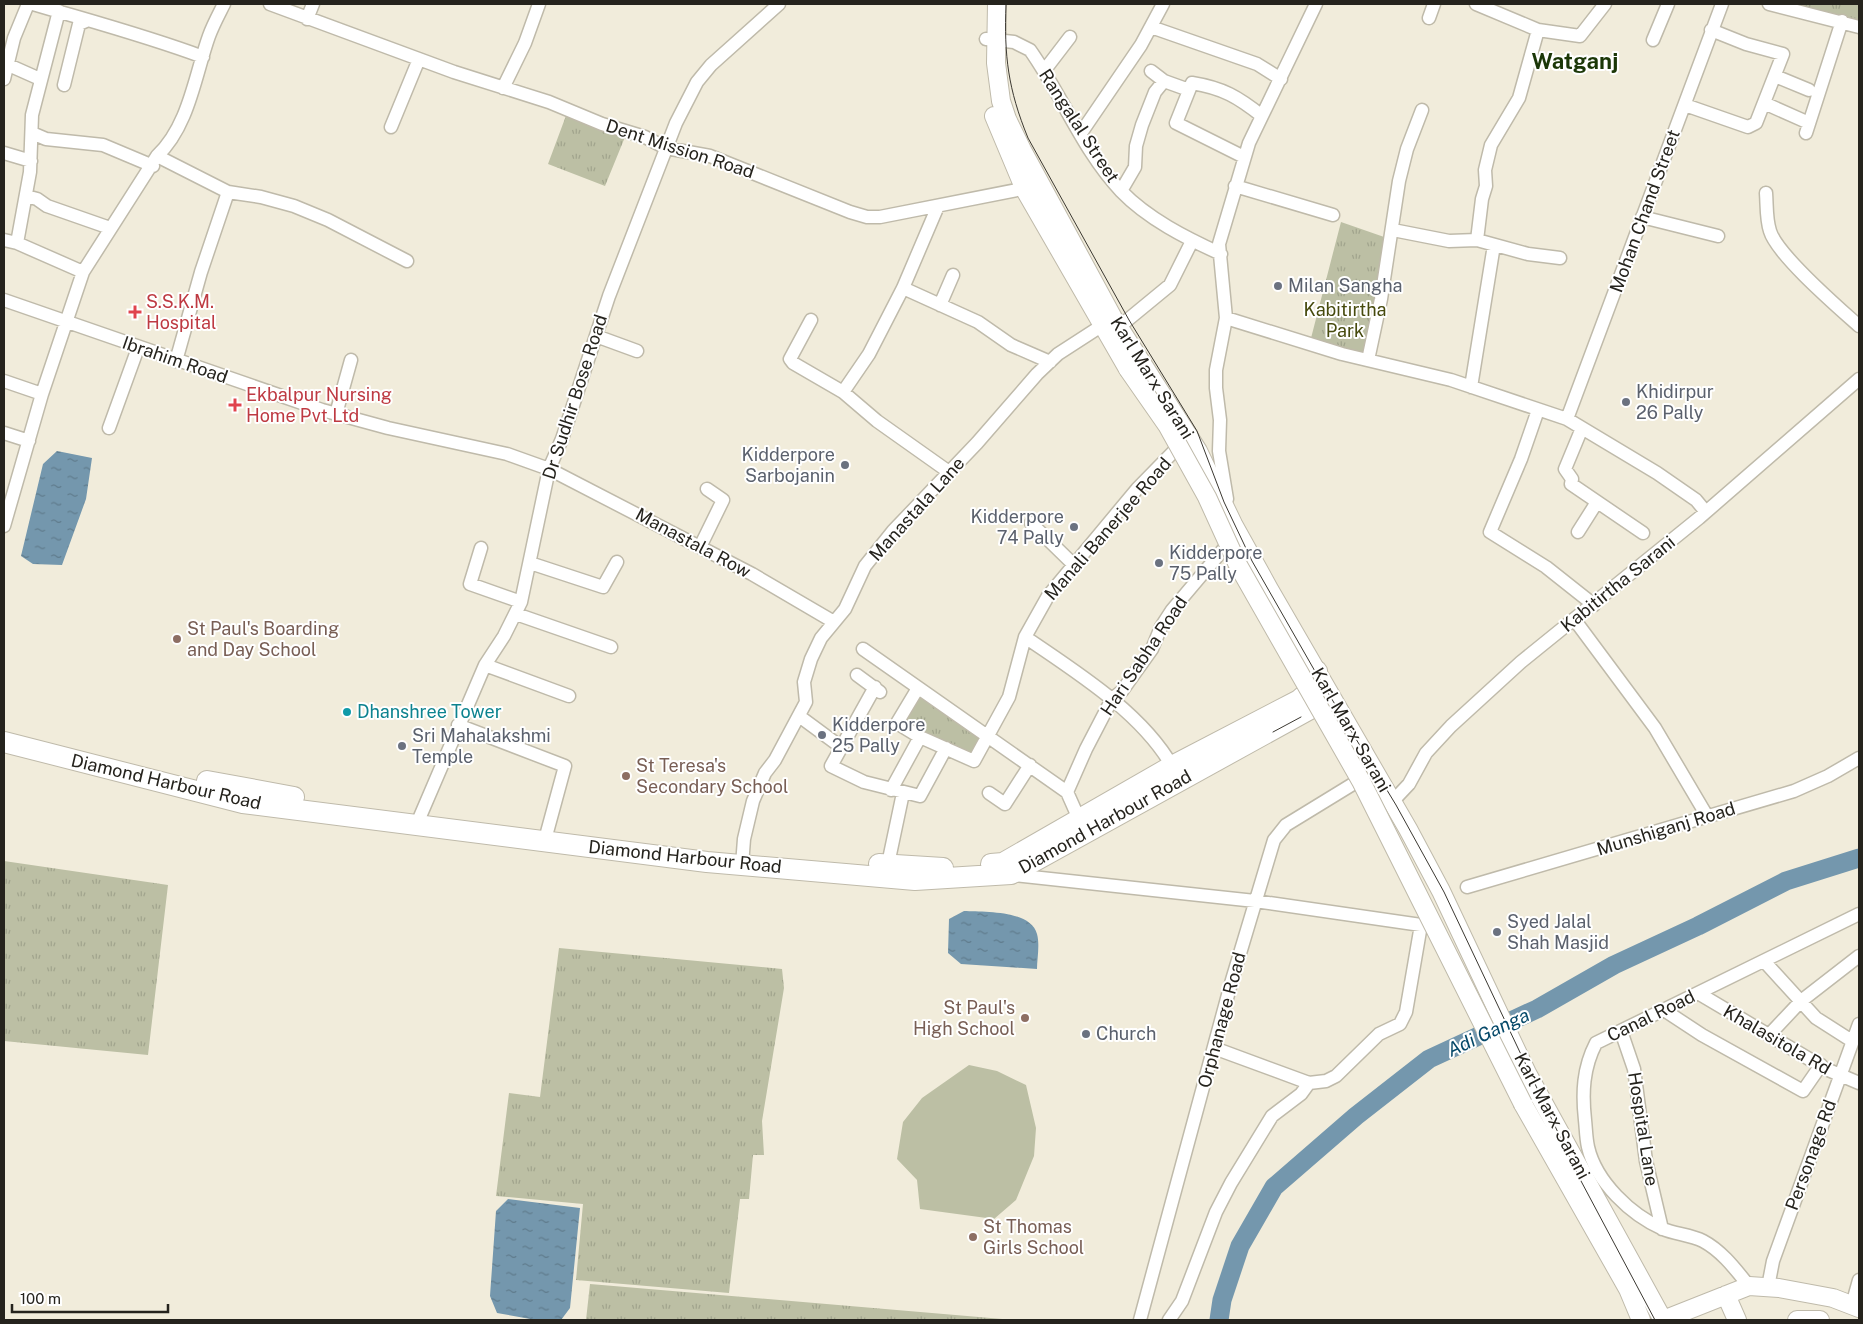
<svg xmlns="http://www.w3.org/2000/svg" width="1863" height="1324" font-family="'Public Sans',sans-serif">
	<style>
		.green { fill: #bcbfa4 }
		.park { fill: url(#park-tufts) }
		.water { fill: url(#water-ripples) }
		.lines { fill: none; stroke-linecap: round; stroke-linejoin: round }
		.river { stroke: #7497ad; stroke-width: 19 }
		.minor-casing { stroke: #bfbaaa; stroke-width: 15 }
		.secondary-casing { stroke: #bfbaaa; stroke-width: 20 }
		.primary-casing { stroke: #bfbaaa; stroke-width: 22 }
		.minor { stroke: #fff; stroke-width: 12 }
		.secondary { stroke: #fff; stroke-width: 18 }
		.primary { stroke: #fff; stroke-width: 20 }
		.tram { stroke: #3b3831; stroke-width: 1 }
		.secondary-bridge-casing { stroke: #bfbaaa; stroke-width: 20; stroke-linecap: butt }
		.secondary-bridge { stroke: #fff; stroke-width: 18 }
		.worship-dot { fill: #6b7280; stroke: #fff; stroke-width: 2 }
		.health-dot { fill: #e0444e; stroke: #fff; stroke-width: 2 }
		.education-dot { fill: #8d6e63; stroke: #fff; stroke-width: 2 }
		.culture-dot { fill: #0f9aa8; stroke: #fff; stroke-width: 2 }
		.labels { text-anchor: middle; stroke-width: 4; stroke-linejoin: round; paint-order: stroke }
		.street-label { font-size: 18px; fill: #25231d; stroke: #fff }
		.worship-label { font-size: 18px; fill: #5b616d; stroke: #fff; text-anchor: start }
		.health-label { font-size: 18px; fill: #be3a42; stroke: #fff; text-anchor: start }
		.park-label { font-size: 18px; fill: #464a0d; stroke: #fff }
		.education-label { font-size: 18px; fill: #785e54; stroke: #fff; text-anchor: start }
		.culture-label { font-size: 18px; fill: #0d838f; stroke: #fff; text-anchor: start }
		.water-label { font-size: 19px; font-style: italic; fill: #064969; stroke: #fff }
		.district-label { font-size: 22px; font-weight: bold; fill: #1b3707; stroke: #fff }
	</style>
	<defs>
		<pattern id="park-tufts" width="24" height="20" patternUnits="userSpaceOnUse" patternTransform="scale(1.25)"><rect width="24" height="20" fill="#bcbfa4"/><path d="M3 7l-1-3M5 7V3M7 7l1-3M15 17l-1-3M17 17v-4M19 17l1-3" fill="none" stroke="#a1a48d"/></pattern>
		<pattern id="water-ripples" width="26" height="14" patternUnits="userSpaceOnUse" patternTransform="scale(1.25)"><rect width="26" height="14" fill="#7497ad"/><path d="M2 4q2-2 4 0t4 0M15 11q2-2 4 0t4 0" fill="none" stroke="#5f7b8c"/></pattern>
	</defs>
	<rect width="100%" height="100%" fill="#f1ecdb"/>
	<!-- green -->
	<path class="green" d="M969,1065l28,6 29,14 10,43 -2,28 -18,44 -22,19 -74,-10 -3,-29 -20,-21 6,-37 19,-24z"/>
	<!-- park -->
	<path class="park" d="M1777,4h82v21z
		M567,113l58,24 -20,49 -57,-22z
		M1341,222l46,16 -20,119 -57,-15z
		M918,691l67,47 -12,19 -72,-35z
		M4,861l164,24 -20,170 -144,-14z
		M559,948l223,21 2,19 -22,133 2,34h-11l-4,44h-9l-11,94 -153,-13 7,-76 -87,-8 13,-103 31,4z
		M590,1284l424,36h-428z"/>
	<!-- water -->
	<path class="water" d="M57,451l35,7 -6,41 -24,66 -29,-1 -12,-8 22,-92z
		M964,911c20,1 67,-1 73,23 3,11 0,25 0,35l-76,-5 -13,-11 1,-34z
		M508,1199l72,9 -10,100 -9,12h-25l-39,-7 -7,-17 6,-85z"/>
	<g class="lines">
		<!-- river -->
		<path class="river" d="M1219,1320l3,-20 18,-54 34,-59 82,-71 73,-57 108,-50 77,-44 84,-39 88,-45 73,-23"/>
		<!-- minor casing -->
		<g class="minor-casing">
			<path id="minor" d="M33,4c57,17 114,32 170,53
				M270,4l184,68 95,30 53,22 43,13 21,11 44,8 140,56 17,5h13l152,-30
				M1476,4l62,26 42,6 25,-32
				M1769,4l90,23
				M59,11l-27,104 -2,57 -13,71 66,29
				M1429,18l5,-14
				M307,19l6,-15
				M1151,27l106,37 24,15
				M1538,30l-19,68 -28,47 -6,25 1,16 -4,13 -5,41 51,14 32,4
				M986,39l28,3 16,8c32,45 53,101 91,141 27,28 65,47 100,63
				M1653,40l15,-36
				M4,63l36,16
				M1044,71l26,-34
				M1151,71l13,10 25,9
				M1775,76l34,14
				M4,79l10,-41 14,-34
				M64,85l15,-61 7,-3
				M503,88l22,-45 14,-39
				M1764,103l45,20
				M1685,105l63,22 8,-4 27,-69 -37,-10 -35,-14
				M391,127l28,-68
				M32,133l14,6 57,6 50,21
				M1081,133l60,-88 22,-41
				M1806,133l36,-112
				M4,153l27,8
				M157,156l71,36 33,5 33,9 34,14 79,41
				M1244,157l-68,-34 16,-40c31,5 46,14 70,33
				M1235,186l98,29
				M1121,191l14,-24 1,-21 6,-21 13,-33 9,-11
				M1766,193c1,13 0,26 4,38 7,24 69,77 89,95
				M26,196l11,3 10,7 63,22
				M1642,217l76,19
				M1393,230l56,11 28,-1
				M4,240l13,3
				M903,288l75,34 33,23 39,17
				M4,300l318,110 66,18 119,26 42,15 203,105 82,48
				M940,305l13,-30
				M1226,318l116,36 109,26 116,39 90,54 39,27 10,12
				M811,320l-21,39 3,4 50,29 34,29 72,51
				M1125,322l45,-37 22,-44
				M596,336l41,15
				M1368,360l13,-61 18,-118 8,-32 15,-39
				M176,361l25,-89 27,-80
				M4,381l38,13
				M1471,387l23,-142
				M843,392l26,-38 34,-66 35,-82
				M1538,410l-17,49 -31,73 56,35 48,38
				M336,414l15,-54
				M1567,419l155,-415
				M109,428l29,-80
				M1582,428l-17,41 7,10 -1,5 72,49
				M4,433l25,8
				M1227,499l-8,-48 1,-31 -4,-32v-18l10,-52 -7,-74 30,-101 67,-139
				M1031,523l42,41
				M4,526l38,-132 41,-122 74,-116c32,-30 38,-81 52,-120 4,-11 10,-22 15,-32
				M1578,532l19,-30
				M700,547l23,-47 -16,-11
				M481,548l-11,36 51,18
				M530,563l73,24 14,-25
				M516,614l95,33
				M1574,619l81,109 52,88
				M1025,637c51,35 116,75 147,129
				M863,649l204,143 12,27
				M485,665l84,31
				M857,675l23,17
				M875,687l-44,79 33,16 56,14 26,-48
				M918,688l-21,35 23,14 54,24 35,-64 16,-60 23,-41 89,-107 46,-47
				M799,716l42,31
				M458,725l107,41 -19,70
				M891,790l29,-53
				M1067,792l19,-43 26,-50 10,-8 30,-42 9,-22 11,-17 60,-71
				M989,793l16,11 25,-39
				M1392,802l17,-18 17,-31 25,-27 70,-64 178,-144 160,-139
				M419,819l66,-154 19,-29 17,-34 28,-133 13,-30 47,-143 67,-173 21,-41 14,-17 68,-61
				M888,864l15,-71
				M742,865l2,-26 9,-38 12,-28 10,-13 31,-58 -2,-20 7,-23 10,-21 24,-29 20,-43 28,-35 84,-88 60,-69 21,-20 51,-33
				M1013,875l242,26 166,24 -15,87 -6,12 -21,10 -43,42 -10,5 -17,2 -95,-35
				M1467,887l327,-96 34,-15 31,-18
				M1764,961l52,57 36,23
				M1698,993l128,76 33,14
				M1664,1010l38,25 101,56 18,-26
				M1621,1031l13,38 12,92 16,68
				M1769,1035l32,-34 58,-45
				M1749,1286c-13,-16 -27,-35 -46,-45 -12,-6 -28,-7 -40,-12 -32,-14 -67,-47 -75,-82 -2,-9 -2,-18 -3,-27 -3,-27 -2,-52 11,-77l263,-129
				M1768,1287l5,-26 86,-237
				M1852,1305l7,-25
				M1140,1320l92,-340 42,-140 12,-15 80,-49
				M1169,1320l13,-19 34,-89 15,-29 41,-67 29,-22 8,-11"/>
		</g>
		<!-- secondary casing -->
		<g class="secondary-casing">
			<path id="secondary" d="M997,4l-1,59 5,38 6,18 15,31 91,168 85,133 35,73 36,65 139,240 33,62 86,182 136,247
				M994,116l31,74 103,179
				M1525,1088l-2,16 105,185 13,31
				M1726,1295l11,25
				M1663,1320l86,-34 30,2 54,10 26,10
				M1797,1320h23"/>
		</g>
		<!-- primary casing -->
		<g class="primary-casing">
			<path id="primary" d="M4,742l239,61 464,59 208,18 96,-6 319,-176
				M207,781l87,16
				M879,864l64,4
				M991,864l12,-1 169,-97 127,-66 8,-7 10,-22"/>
		</g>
		<!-- minor -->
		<use href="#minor" class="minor"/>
		<!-- secondary -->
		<use href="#secondary" class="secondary"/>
		<!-- primary -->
		<use href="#primary" class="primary"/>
		<!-- tram -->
		<path class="tram" d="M1006,4c-2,52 2,85 22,134l101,182 68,111 27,71 28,59 64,112 80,132 48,87 137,289 74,139
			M1273,732l28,-15"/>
		<!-- secondary-bridge casing -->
		<g class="secondary-bridge-casing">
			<path id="secondary-bridge" d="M1128,369l39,56 40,72 31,68 123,216 162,323"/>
		</g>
		<!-- secondary-bridge -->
		<use href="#secondary-bridge" class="secondary-bridge"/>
	</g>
	<!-- markers -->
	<g class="worship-dot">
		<circle cx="1278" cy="286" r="5"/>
		<circle cx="1626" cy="402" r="5"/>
		<circle cx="845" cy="465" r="5"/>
		<circle cx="1074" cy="527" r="5"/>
		<circle cx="1159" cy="563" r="5"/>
		<circle cx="822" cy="735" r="5"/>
		<circle cx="402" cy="746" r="5"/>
		<circle cx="1497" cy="932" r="5"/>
		<circle cx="1086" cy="1034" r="5"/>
	</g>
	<g class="health-dot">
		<path d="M132.5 304.5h5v5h5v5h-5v5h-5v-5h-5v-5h5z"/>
		<path d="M232.5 397.5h5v5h5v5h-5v5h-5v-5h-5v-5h5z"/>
	</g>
	<g class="education-dot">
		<circle cx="177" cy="639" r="5"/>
		<circle cx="626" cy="776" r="5"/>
		<circle cx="1025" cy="1018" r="5"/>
		<circle cx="973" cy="1237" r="5"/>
	</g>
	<circle class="culture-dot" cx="347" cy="712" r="5"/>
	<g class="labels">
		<!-- street labels -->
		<g class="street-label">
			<text transform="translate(1079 126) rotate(57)" y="6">Rangalal Street</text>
			<text transform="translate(680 149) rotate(18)" y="6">Dent Mission Road</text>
			<text transform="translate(1645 211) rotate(-70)" y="6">Mohan Chand Street</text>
			<text transform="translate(175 360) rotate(19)" y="6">Ibrahim Road</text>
			<text transform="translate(1152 378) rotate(58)" y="6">Karl Marx Sarani</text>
			<text transform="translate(575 397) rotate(-72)" y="6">Dr Sudhir Bose Road</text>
			<text transform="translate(917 509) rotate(-48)" y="6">Manastala Lane</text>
			<text transform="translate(1108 529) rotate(-49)" y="6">Manali Banerjee Road</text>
			<text transform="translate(693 543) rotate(28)" y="6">Manastala Row</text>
			<text transform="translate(1618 584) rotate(-39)" y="6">Kabitirtha Sarani</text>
			<text transform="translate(1144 656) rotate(-56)" y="6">Hari Sabha Road</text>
			<text transform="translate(1351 730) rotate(60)" y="6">Karl Marx Sarani</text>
			<text transform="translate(166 782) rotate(13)" y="6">Diamond Harbour Road</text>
			<text transform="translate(1105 822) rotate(-29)" y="6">Diamond Harbour Road</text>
			<text transform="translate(1666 829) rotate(-17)" y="6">Munshiganj Road</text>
			<text transform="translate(685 857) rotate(6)" y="6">Diamond Harbour Road</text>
			<text transform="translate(1651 1016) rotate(-26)" y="6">Canal Road</text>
			<text transform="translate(1222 1020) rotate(-75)" y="6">Orphanage Road</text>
			<text transform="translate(1777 1040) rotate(30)" y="6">Khalasitola Rd</text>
			<text transform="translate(1552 1116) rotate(62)" y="6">Karl Marx Sarani</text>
			<text transform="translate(1643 1129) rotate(81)" y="6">Hospital Lane</text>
			<text transform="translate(1811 1155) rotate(-70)" y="6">Personage Rd</text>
		</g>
		<!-- worship labels -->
		<g class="worship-label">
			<text x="1288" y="292">Milan Sangha</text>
			<text x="1636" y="398">Khidirpur<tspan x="1636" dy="21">26 Pally</tspan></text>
			<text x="835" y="461" text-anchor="end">Kidderpore<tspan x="835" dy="21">Sarbojanin</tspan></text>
			<text x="1064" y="523" text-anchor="end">Kidderpore<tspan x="1064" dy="21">74 Pally</tspan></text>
			<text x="1169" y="559">Kidderpore<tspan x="1169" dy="21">75 Pally</tspan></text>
			<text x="832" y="731">Kidderpore<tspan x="832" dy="21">25 Pally</tspan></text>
			<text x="412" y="742">Sri Mahalakshmi<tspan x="412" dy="21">Temple</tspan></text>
			<text x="1507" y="928">Syed Jalal<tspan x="1507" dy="21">Shah Masjid</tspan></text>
			<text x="1096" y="1040">Church</text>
		</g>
		<!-- health labels -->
		<g class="health-label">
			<text x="146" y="308">S.S.K.M.<tspan x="146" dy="21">Hospital</tspan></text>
			<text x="246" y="401">Ekbalpur Nursing<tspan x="246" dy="21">Home Pvt Ltd</tspan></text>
		</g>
		<!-- park labels -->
		<g class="park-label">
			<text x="1345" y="316">Kabitirtha<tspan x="1345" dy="21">Park</tspan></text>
		</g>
		<!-- education labels -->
		<g class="education-label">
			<text x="187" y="635">St Paul's Boarding<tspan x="187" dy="21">and Day School</tspan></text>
			<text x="636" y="772">St Teresa's<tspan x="636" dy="21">Secondary School</tspan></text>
			<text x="1015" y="1014" text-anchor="end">St Paul's<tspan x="1015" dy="21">High School</tspan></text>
			<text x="983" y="1233">St Thomas<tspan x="983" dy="21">Girls School</tspan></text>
		</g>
		<!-- culture labels -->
		<g class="culture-label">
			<text x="357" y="718">Dhanshree Tower</text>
		</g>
		<!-- water labels -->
		<g class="water-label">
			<text transform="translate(1488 1032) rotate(-25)" y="7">Adi Ganga</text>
		</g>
		<!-- district labels -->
		<g class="district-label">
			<text x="1575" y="69">Watganj</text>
		</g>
	</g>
	<!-- border -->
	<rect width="1863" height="1324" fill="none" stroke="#25231d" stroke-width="10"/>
	<!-- scale -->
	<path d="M12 1304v8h156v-8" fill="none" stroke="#25231d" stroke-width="2.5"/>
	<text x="20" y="1304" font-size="15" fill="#25231d" stroke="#ffffff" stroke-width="4" paint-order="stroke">100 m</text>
</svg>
